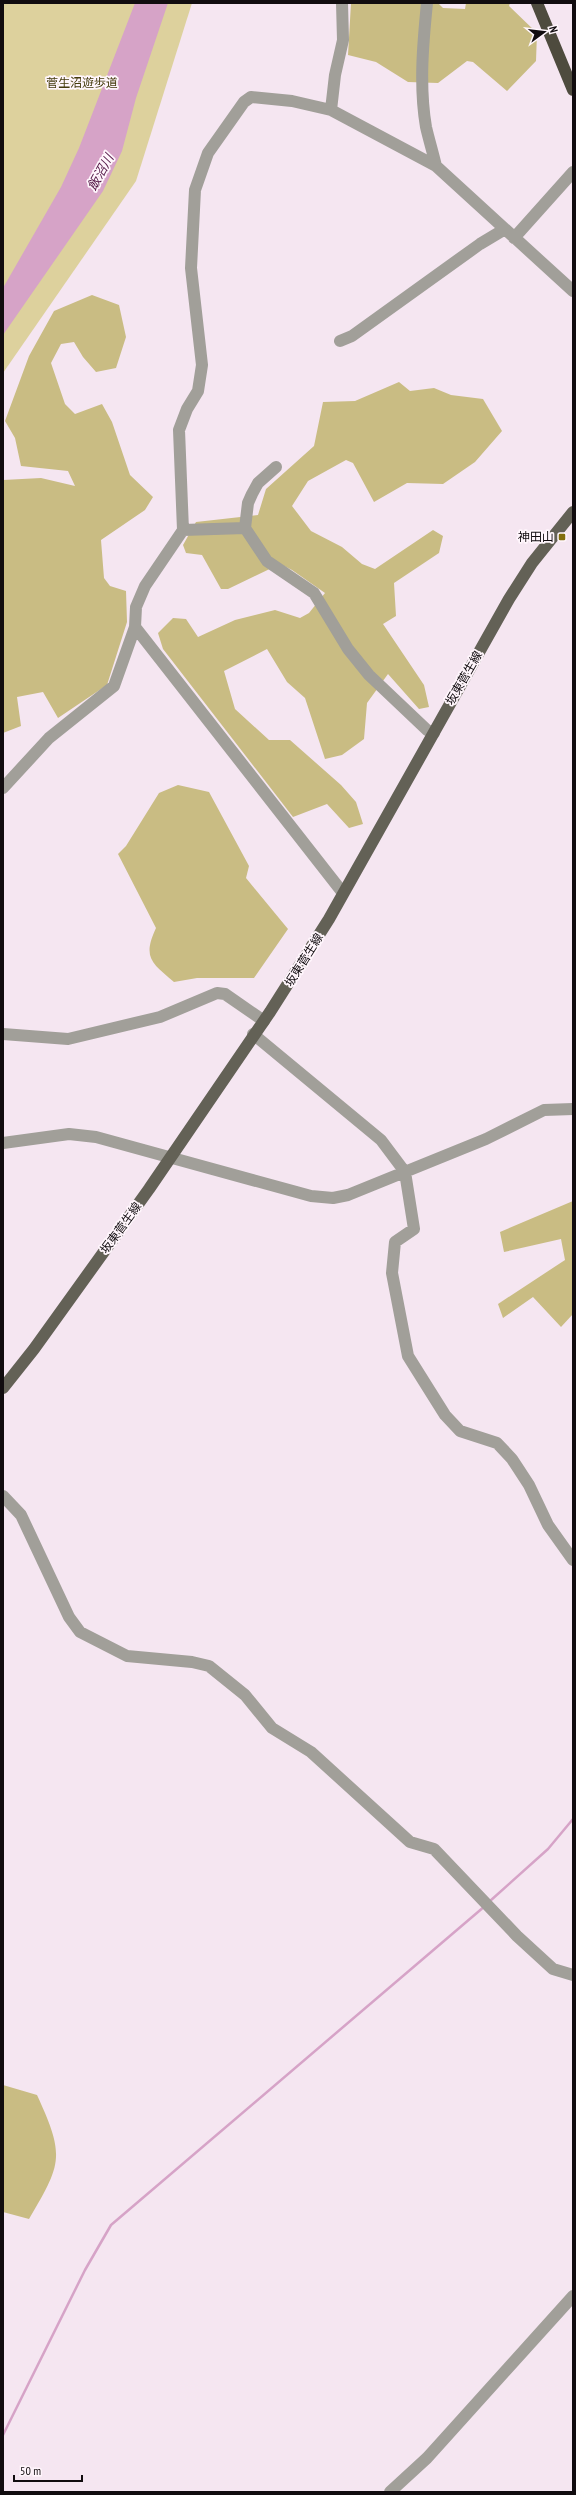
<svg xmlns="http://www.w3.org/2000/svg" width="576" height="2495" font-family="'PT Sans Narrow','Noto Sans JP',sans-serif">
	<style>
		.green { fill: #ddd19d }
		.forest { fill: #c9bc83 }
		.water { fill: #d6a3c7 }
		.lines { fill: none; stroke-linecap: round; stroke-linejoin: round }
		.stream { stroke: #d6a3c7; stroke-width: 2.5 }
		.minor { stroke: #a19f99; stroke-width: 12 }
		.major { stroke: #636156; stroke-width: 12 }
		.highway { stroke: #4e4b3e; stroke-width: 12 }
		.poi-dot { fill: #826f0e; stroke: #fff6fc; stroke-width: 1.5 }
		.labels { text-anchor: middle; stroke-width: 3.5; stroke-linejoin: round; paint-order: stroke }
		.park-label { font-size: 12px; fill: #443b0c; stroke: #fff6fc }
		.poi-label { font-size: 12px; fill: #110c0f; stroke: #fff6fc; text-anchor: end }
		.street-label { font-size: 12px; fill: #110c0f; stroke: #fff6fc }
		.water-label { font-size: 13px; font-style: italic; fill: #531746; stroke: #fff6fc }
	</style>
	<rect width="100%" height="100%" fill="#f5e6f1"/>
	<!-- green -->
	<path class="green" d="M3,3h189l-56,178 -133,192z"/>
	<!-- forest -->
	<path class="forest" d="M351,3h87l5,5 22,1 1,-6h44l-1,3 28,27 -1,28 -29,30 -34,-29 -6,-1 -29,22 -30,-1 -32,-20 -28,-7z
		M92,295l27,10 7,32 -10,31 -20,4 -13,-15 -9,-15 -13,2 -10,19 14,41 10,10 27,-10 10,18 18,53 23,22 -8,13 -44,30 3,38 6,8 16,5 1,31 -20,63 -49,33 -15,-26 -26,5 4,29 -18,7v-253l38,-2 34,8 -7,-15 -47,-5 -6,-28 -10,-17 24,-65 25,-45z
		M399,382l11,9 24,-3 17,7 32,4 19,32 -27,31 -32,22 -36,-1 -33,19 -21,-39 -7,-3 -38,21 -16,25 19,25 31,16 20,17 13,5 58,-39 10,6 -4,17 -45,30 2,33 -13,8 41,61 5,22 -10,2 -31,-35 -21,29 -3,36 -22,16 -17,4 -20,-61 -18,-16 -20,-33 -43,22 11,38 34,31h21l51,45 15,17 7,22 -14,4 -22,-24 -34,13 -130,-168 -5,-16 15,-15 13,1 12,18 37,-17 40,-10 25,8 9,-5 16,-20 -33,-23 -12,-6 -52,25h-7l-19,-34 -16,-2 -3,-8 13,-23 62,-7 8,-26 48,-43 9,-44 32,-1z
		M178,785l31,7 40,74 -3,12 42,51 -34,49h-57l-23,4c-22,-19 -32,-24 -18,-54l-38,-74 8,-8 33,-53z
		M573,1201v113l-12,13 -28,-30 -30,21 -5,-14 67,-44 -4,-21 -57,13 -4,-20z
		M3,2085l34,10c28,61 25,68 -8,124l-26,-7z"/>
	<!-- water -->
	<path class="water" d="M135,3h33l-32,95 -14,53 -19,40 -100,144v-47l58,-101 18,-39z"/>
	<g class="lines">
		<!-- stream -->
		<path class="stream" d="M490,1901l58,-52 25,-30
			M3,2435l82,-165 26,-45 374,-319"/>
		<!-- minor -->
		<path class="minor" d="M427,3c-4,40 -8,83 -1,124 3,13 7,26 10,39
			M331,110l4,-35 8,-35 -1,-37
			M514,238l59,-66
			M340,341l12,-5 128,-92 25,-15
			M276,467l-18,16 -6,11 -4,9 -3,25 22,33 47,32 34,56 21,26 58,55 7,3
			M183,530l62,-2
			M135,627l208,266
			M3,788l46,-50 65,-52 21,-59 1,-20 9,-21 38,-56 -4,-100 8,-21 11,-18 4,-26 -11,-97 4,-78 13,-37 36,-51 7,-5 41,4 39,9 105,56 137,125
			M3,1034l65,5 92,-22 57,-24 8,1 39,27
			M253,1034l128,106 24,32 9,57 -19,13 -3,31 16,83 37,59 15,16 37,12 15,16 17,26 19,40 25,35
			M3,1143l66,-9 27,3 215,59 22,2 15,-3 138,-56 58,-29 29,-1
			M3,1496l18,19 48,102 11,15 47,24 65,6 17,4 36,29 27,33 39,24 99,90 24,7 83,87 36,33 20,6
			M390,2492l37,-34 146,-162"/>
		<!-- major -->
		<path class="major" d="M3,1388l31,-39 115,-160 121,-177 59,-93 180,-320 23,-36 41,-51"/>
		<!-- highway -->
		<path class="highway" d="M537,3l36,87"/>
	</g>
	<!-- markers -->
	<rect class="poi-dot" x="558" y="533" width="8" height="8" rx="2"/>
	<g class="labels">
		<!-- park labels -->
		<g class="park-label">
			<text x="82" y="87">菅生沼遊歩道</text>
		</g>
		<!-- poi labels -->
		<g class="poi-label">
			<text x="554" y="541">神田山</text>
		</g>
		<!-- street labels -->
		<g class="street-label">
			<text transform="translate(464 678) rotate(-60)" y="4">坂東菅生線</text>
			<text transform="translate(304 960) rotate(-58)" y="4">坂東菅生線</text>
			<text transform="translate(121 1228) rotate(-54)" y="4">坂東菅生線</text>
		</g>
		<!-- water labels -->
		<g class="water-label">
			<text transform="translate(100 172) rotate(-61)" y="5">飯沼川</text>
		</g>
	</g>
	<!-- border -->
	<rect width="576" height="2495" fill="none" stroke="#110c0f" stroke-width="8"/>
	<!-- north arrow -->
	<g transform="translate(544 32) rotate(75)" stroke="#fff6fc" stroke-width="3" paint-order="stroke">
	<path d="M0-3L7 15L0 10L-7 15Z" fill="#110c0f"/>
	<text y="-6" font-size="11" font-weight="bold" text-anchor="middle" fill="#110c0f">N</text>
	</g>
	<!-- scale -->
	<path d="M14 2475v6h68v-6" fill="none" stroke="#110c0f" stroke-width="2"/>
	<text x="20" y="2475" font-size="12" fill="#110c0f" stroke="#fff6fc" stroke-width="3" paint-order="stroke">50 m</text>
</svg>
